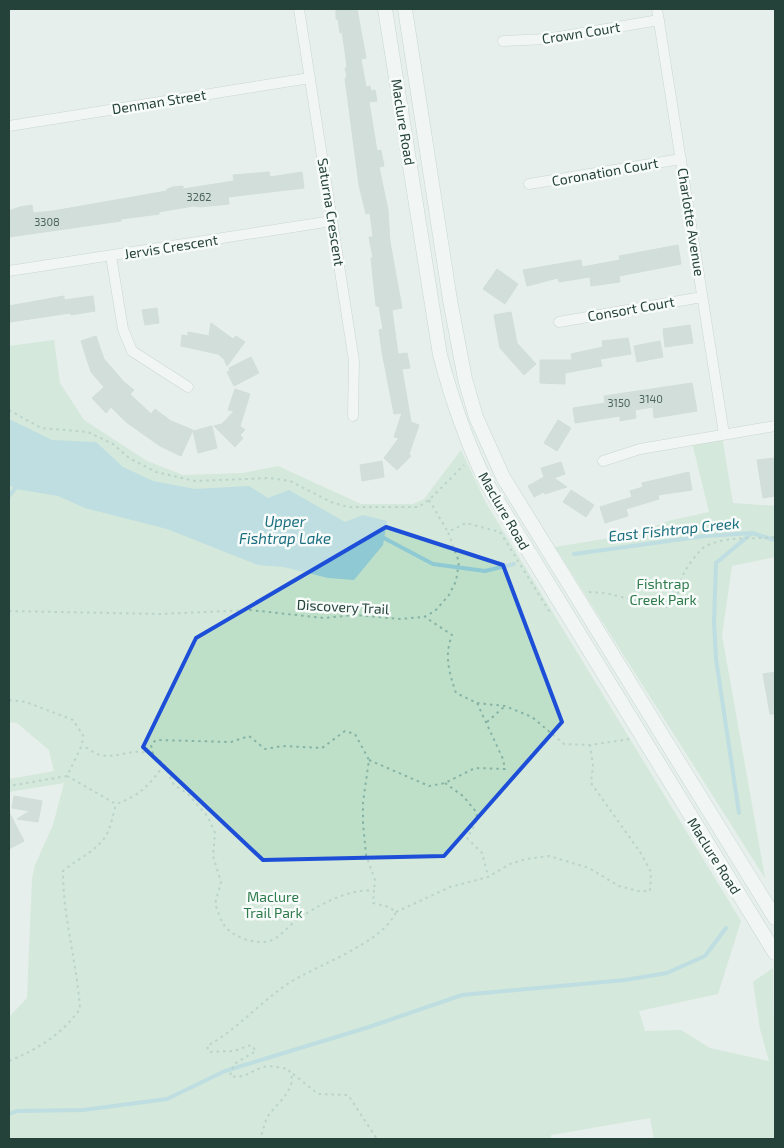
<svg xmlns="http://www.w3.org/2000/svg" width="784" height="1148" font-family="'Exo 2',sans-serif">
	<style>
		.green { fill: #bfe0c8 }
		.water { fill: #8ec9d4 }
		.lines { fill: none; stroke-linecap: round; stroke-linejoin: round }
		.stream { stroke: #8ec9d4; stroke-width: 4 }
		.building { fill: #bbcac4; stroke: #b8c9c2 }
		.street-casing { stroke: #a8b8b2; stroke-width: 11 }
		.secondary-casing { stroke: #a4bbb3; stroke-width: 15 }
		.path { stroke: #86b3a5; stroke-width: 2; stroke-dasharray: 2.5 4; stroke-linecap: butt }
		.street { stroke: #fff; stroke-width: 10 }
		.secondary { stroke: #fff; stroke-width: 14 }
		.marked { fill: none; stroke: #1d4ed8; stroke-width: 4; stroke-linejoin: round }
		.labels { text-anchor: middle; stroke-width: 5; stroke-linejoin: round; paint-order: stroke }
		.number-label { font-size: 11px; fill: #4a645c }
		.street-label { font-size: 14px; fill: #24423a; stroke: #f7fbf9 }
		.park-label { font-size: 14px; fill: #2d7a4b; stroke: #f7fbf9 }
		.water-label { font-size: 15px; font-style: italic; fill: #1c6f80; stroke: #f7fbf9 }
	</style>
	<rect width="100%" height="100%" fill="#e6efeb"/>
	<!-- green -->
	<path class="green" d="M54,340l6,43 24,37 63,41 36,14 60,-2 35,-7 83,38h52l11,-5 37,-49 25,53 255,418 -23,73 -79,17 6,20 36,-1 29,18 59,13 -9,-32 -7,-47 20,-14 2,171h-121l-4,-21 -99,17v4h-542v-122l18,-19 5,-119 3,-14 18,-40 11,-42 -55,9v-13l45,-8 -5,-21 -32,-27 -8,-1v-376z
		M722,436l11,67 42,3v51l-43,9 -10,69 43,243 -210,-331 79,-13 34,-13 41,-9 -17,-70z"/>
	<!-- water -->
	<path class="water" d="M9,419l43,21 44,2 27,25 30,14 42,8 54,-3 19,12 21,-8 56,32 18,-7 24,6 -4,24 -29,35 -26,-2 -44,-11 -26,-2 -91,-36 -82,-21 -27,-12 -42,-7 -7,-4z"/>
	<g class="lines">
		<!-- stream -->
		<path class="stream" d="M9,496l9,-11
			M380,536l53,28 52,7 29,-7
			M574,554l131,-18 47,-3 23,7
			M739,813l-23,-154 -2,-37 2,-59 36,-30
			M9,1114l8,-3 66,-1 84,-11 58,-28 144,-44 93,-32 163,-15 42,-7 38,-17 21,-28"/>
	</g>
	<!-- building -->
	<path class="building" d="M336,9h21l9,49 -5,1 5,28 4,-1 1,5 4,-1 2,11 -8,1 8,49 4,-1 3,16 -5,1 9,43 2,32 12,66 -10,2 6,44 9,-1 3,15 -8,1 9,53 8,3 -10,29 2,2 -14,14 -13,-12 15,-20 -5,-1 8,-24 -8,1 -12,-62 -3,-22 4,-1 -4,-23h-3l-5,-48h2l-4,-21h4l-3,-24 -4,1 -7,-29 -14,-107 2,-1 -2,-9h2l-2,-17 -3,-19 -2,1 -2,-14h-2z
		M269,172l1,5 32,-5 2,16 -76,9 1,7 -29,3 -7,-1 -34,6v2l-38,5v2l-112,16v-26l11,-4 12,-2 1,8 20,-2 114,-20v-2l6,-2 10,-1v3l51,-8 -1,-6z
		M678,245l3,19 -62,12 1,6 -29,4 -1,-9 -31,5 -1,-4 -31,8 -4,-16 58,-10 1,7 38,-7 -1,-4z
		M497,269l21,15 -13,20 -22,-15z
		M64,296v4l29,-4 2,15 -24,4 -1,-2 -60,9 -1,-16z
		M157,308l2,15 -14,2 -3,-15z
		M511,312l6,31 19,21 -12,11 -24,-27 -6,-33z
		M211,323l22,16 3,-3 9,6 -18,24 -3,-7 -6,-5 -37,-8 1,-11 6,1v-4l21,4z
		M690,325l3,18 -28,4 -2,-18z
		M96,336l8,23 20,23 10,8 -4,4 21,20 4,-5 16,12 22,9 -12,26 -21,-10 -34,-24 -15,-15 -5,6 -14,-15 12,-11 -13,-15 -10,-31z
		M628,338l3,16 -31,5 2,7 -37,7v11l-25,-1v-23h32l-1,-6 32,-7 -1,-6z
		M660,341l3,16 -26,5 -3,-16z
		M251,357l8,16 -25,13 -7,-14 3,-1 -1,-3z
		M692,383l5,28 -43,7 -1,-11 -18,3 1,8 -16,3v-5l-45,7 -2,-15 32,-5 -1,-7z
		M235,389l15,5 -10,32 5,4 -5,5 3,3 -8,9 -21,-21 8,-2 12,-13 -6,-1z
		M558,420l13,8 -14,23 -13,-8z
		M212,426l5,22 -19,5 -5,-22z
		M774,458l1,38 -12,2 -6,-38z
		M382,461l2,16 -22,4 -2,-16z
		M561,462l4,12 -11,4 13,9 -22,7 -1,-2 -10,5 -6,-11 16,-9 -3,-9z
		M689,472l3,18 -34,5 1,4 -33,10 2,7 -23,7 -5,-16 32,-10 -2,-6 13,-4 -1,-4z
		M571,490l23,15 -8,12 -23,-15z
		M775,672v42h-5l-7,-40z
		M14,796l28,5 -4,21 -21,-3 13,-8 -18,-3z
		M9,812l15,29 -15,8z"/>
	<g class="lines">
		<!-- street casing -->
		<g class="street-casing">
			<path id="street" d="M299,9l55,352 -1,55
				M657,9l67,425
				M503,41l44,-2 112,-19
				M9,126l301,-48
				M529,184l152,-25
				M111,256l12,73 9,22 56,36
				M9,271l323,-50
				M559,322l143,-25
				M603,461l37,-12 135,-23"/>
		</g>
		<!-- secondary casing -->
		<g class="secondary-casing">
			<path id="secondary" d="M385,9l55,346c12,45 26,86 46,127l289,471
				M405,9l45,291 15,79 11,38 27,60 272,441"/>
		</g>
		<!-- path -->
		<path class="path" d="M9,410l32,18 47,4 25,12 16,14 27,14 39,9 75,-3 20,3 41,21 17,5h70l11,-7 35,-35
			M429,500l19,32
			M589,592l17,1 58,15c17,-7 13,-21 20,-35 4,-8 15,-23 22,-27 23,-11 45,-6 69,-9
			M9,611l150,3 91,-4 74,8 31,-3 45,4 24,-2 11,-6 14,-16 7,-14 3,-19 -11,-30 18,-9 34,9 51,82
			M9,700l17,2 47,18 10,15 -1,10 -15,31 -58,10
			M477,703l28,3 27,11 32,27 26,1 40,-6
			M487,722l18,-16
			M153,754l-2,-9 5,-5 75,2 18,-6 16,13 18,-3 39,2 23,-17 10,3 14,26 -6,42v21l3,32 9,25 -1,11
			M369,760l60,26 16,-3 30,-15 30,1 -2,-10 -26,-56 -21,-10c-7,-21 -12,-37 -4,-58l-27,-18
			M164,765l10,20 14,9 20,23 7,16 -2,23 8,26 -6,22c3,7 5,15 9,21 8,12 32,20 45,16 11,-3 19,-15 28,-21 19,-14 54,-33 77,-29l-1,12 16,4 7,5c-13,31 -79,53 -107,71 -29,19 -51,46 -82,63l2,6 25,-1 17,-6 5,6 -22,13 -4,12c18,3 20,-6 34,-9 8,-2 17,1 24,2 13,17 -11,34 -20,47 -4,7 -5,16 -8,23
			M67,776l49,28c24,-8 34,-20 48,-39 -26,-26 -37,-5 -64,-10 -6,-2 -13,-7 -18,-10
			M445,783l18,13 14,17 -1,10 -9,15 15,15 6,23
			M396,912l54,-25 38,-10 22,-13 16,-5 23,-3 40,12 30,18 19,5h12l1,-19 -11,-20 -49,-69 2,-18 -3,-20
			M9,1061c29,-12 52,-26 71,-52 -3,-46 -17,-91 -17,-138 14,-12 32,-19 42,-34 6,-9 8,-23 11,-33
			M293,1074l25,20 30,1 29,44"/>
		<!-- street -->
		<use href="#street" class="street"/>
		<!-- secondary -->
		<use href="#secondary" class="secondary"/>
	</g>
	<!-- marked area -->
	<path d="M0 0H784V1148H0ZM386,527l117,38 59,157 -118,134 -181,4 -120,-113 53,-109z" fill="#e6efeb" fill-opacity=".55" fill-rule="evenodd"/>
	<path class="marked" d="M386,527l117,38 59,157 -118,134 -181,4 -120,-113 53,-109z"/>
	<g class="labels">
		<!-- number labels -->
		<g class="number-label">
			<text x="199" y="201">3262</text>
			<text x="47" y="226">3308</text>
			<text x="651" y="403">3140</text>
			<text x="619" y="407">3150</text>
		</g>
		<!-- street labels -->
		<g class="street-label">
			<text transform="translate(581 33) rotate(-9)" y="5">Crown Court</text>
			<text transform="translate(159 102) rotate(-9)" y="5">Denman Street</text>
			<text transform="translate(403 122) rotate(81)" y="5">Maclure Road</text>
			<text transform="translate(605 172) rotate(-10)" y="5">Coronation Court</text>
			<text transform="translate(331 212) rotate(81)" y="5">Saturna Crescent</text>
			<text transform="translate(691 222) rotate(81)" y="5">Charlotte Avenue</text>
			<text transform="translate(171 247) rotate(-9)" y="5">Jervis Crescent</text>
			<text transform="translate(631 309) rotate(-10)" y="5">Consort Court</text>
			<text transform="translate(504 511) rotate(60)" y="5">Maclure Road</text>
			<text transform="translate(343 607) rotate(3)" y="5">Discovery Trail</text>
			<text transform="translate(714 856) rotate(58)" y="5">Maclure Road</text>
		</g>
		<!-- park labels -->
		<g class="park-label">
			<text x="663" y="589">Fishtrap<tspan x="663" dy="16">Creek Park</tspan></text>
			<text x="273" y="902">Maclure<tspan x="273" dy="16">Trail Park</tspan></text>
		</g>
		<!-- water labels -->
		<g class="water-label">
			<text x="285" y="527">Upper<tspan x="285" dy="17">Fishtrap Lake</tspan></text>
			<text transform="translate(674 530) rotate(-6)" y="5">East Fishtrap Creek</text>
		</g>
	</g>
	<!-- border -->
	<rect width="784" height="1148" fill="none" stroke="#24423a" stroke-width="20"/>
</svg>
